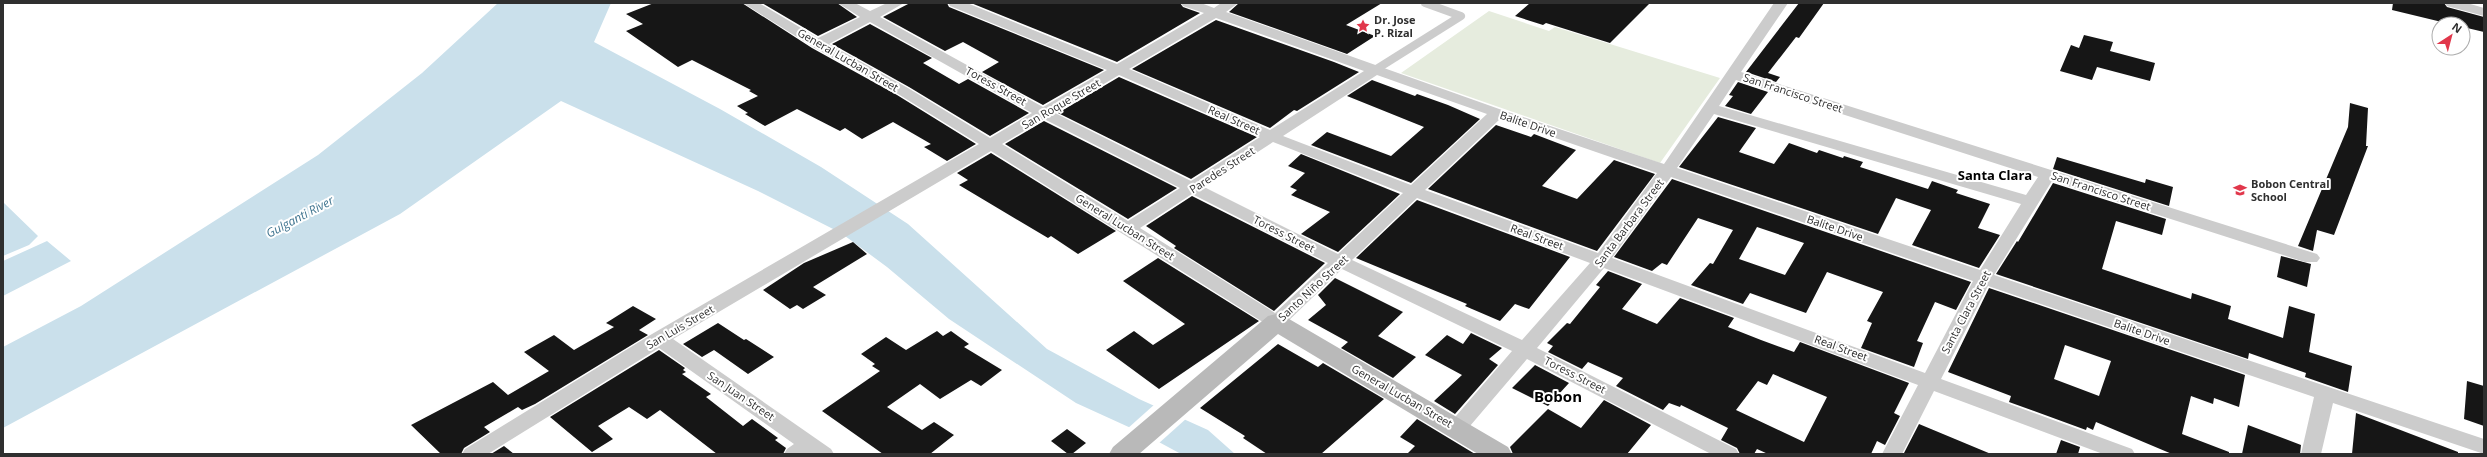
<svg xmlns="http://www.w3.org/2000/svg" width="2487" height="457" font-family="'Open Sans',sans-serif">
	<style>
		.green { fill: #e6ecde }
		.water { fill: #cae0eb }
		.pier { fill: #fff }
		.building { fill: #161616; fill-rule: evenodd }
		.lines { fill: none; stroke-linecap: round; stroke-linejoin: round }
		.lane { stroke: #ccc; stroke-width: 8 }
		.street { fill: #ccc; fill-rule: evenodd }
		.secondary { fill: #b9b9b9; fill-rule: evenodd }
		.labels { text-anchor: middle; stroke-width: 4; stroke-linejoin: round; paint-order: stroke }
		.poi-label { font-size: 11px; font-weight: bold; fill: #2f2f2f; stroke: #fff; text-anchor: start }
		.street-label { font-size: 11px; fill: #2f2f2f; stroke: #fff }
		.water-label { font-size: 12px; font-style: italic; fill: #3f748f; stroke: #fff }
		.quarter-label { font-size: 13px; font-weight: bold; fill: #000; stroke: #fff }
		.district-label { font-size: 15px; font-weight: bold; fill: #000; stroke: #fff }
	</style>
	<rect width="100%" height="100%" fill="#fff"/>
	<!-- green -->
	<path class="green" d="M1489,11l60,20 6,-4 165,51 -60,85 -259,-90z"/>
	<!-- water -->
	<path class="water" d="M498,3h113l-17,39 126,67 101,58 87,57 139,125 92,50 69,31 27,24h-54l-37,-20 -68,-31 -127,-84 -62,-52 -46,-34 -83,-42 -197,-90 -161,113 -397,214v-81l78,-41 237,-151 104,-82z
		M3,202l35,34 -9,9 -26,11z
		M47,241l24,20 -68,35v-35z"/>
	<!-- pier -->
	<path class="pier" d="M1155,404l32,14 -29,26 -31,-15z"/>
	<!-- building -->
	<path class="building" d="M654,3h88l70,45 85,47 79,49 -29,17 -23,-14 7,-3 -38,-22 -31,17 -17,-11 -5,3 -43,-22 -32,17 -20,-12 3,-1 -11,-7 21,-10 -9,-5 2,-1 -59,-30 -14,7 -52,-36 17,-7 -17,-10z
		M762,3h75l20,14 -39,19z
		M910,3h37l2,4 155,63 -61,35 -61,-33 17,-10 -36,-20 -18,9 -62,-34z
		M971,3h209l3,4 17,6 -83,49z
		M1239,3h143l-36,22 29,11 -28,18 -118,-42z
		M1530,3h120l-40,40 -64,-20 -3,2 -28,-9z
		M1799,3h25l-25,35 -3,-1 -28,36 12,4 -4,5 -30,-10z
		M2393,3h51l3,4 37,10v15l-21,-5v-3h-13l-58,-14z
		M1216,20l118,42 25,10 -62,39 -3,-1 -24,18 -138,-59z
		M870,24l62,34 -9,5 36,21 9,-5 61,34 -39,23 -81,-49 -77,-43z
		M2084,35l29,7 -3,9 45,12 -5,18 -53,-14 -5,13 -32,-9 11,-26 8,3z
		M1119,77l138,60 -66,42 -133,-66z
		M1372,80l43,16 2,-2 31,11 32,14 -69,64 -100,-38 16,-13 64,24 33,-29 -77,-31z
		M1738,82l30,10 -17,22 -26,-8 8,-10 -4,-1z
		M2350,103l18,5 -2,38h2l-34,89 -17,-5 -4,21 -15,-5 50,-119z
		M1718,117l38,11 -17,24 35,12 15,-21 28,10 2,-3 24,8 1,-2 19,6 -3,5 68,22 4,-8 26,9 -2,3 34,11 -12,24 22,7 -21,33 -67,-23 19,-35 -35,-12 -18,36 -199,-67z
		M1044,121l133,67 -49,31 -123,-75z
		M1496,125l35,12 3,-3 42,16 -34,36 35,13 37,-39 41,14 -58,77 -169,-62z
		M991,153l125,78 -38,23 -27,-18 -3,2 -89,-53 9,-5 -11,-7z
		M1301,154l99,40 -62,58 -37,-18 29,-22 -39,-17 6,-5 -7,-3 15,-14 -17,-7z
		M2057,157l88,26 1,-4 27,8 -4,19 -116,-37z
		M1672,179l299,103 -15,28 -21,-8 -18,39 6,2 -9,24 -53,-19 11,-25 -5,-2 16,-29 -56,-20 -21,41 -56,-20 -7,11 -52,-19 19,-22 3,1 20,-34 -35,-12 -31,47 -5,-2 -10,8 -38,-14zM1757,227l47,16 -19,32 -46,-16z
		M2053,183l113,36 -4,16 -46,-14 -14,48 89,30 1,-6 39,13 -3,13 55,19 6,-32 26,8 -6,38 43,14 -4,26 -43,-15 1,-4 -57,-20 -1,6 -252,-85 21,-33 1,1z
		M1192,196l133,67 -51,48 -100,-63 2,-2 -30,-20z
		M1417,200l153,57 -41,52 -14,-5 -15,17 -35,-15 2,-2 -111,-46z
		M853,242l14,12 -54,33 13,8 -23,14 -6,-4 -7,4 -27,-19 41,-27z
		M2281,256l30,8 -4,23 -30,-10z
		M1158,258l101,63 -100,68 -53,-39 28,-19 19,14 32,-21 -62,-43z
		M1608,271l34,13 -20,25 35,15 23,-26 54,20 -6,9 33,13 33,12 6,-10 109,41 -15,30 6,3 -15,29 -8,-4 -6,13h-103l-11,-5 -3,5h-14l-3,-6 -16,-8 7,-12 -47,-23 -1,2 -11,-4 -6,7 -47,-24 7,-8 -35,-16 -6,7 -34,-17 5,-6 -6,-3 20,-20 3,1 30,-37 -4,-2zM1773,374l54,23 -23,45 -68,-32 22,-29 9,4z
		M1335,278l68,34 -25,24 38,21 -23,21 -52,-30 7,-6 -40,-22 18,-15 -8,-10z
		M1989,288l256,87 -6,32 -25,-9 -1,6 -22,-8 -9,38 47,18v2h-57l-76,-32 -3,8 -6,-3 -1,3 -77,-28 2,-6 -63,-24zM2065,345l46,16 -12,35 -45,-17z
		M633,306l23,13 -17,11 9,5 -113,69 -13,6 -4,-3 -34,20 6,5 -26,16 -3,6h-20l-30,-29 82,-43 15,13 41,-24 -25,-19 30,-17 20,15 40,-23 -8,-4z
		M718,323l26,17 2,-1 28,18 -26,17 -34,-24 -12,7 -19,-13z
		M937,331l6,5 8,-5 18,13 -5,3 38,23 -21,16 -10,-6 -31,19 -20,-15 -33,23 35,23 12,-8 20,13 -24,19h-47l-61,-43 58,-40 -8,-5 3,-2 -14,-10 25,-17 20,13z
		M1471,333l31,15 -13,11 9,6 -43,49 -21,-13 28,-26 -37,-20 22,-20 16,9z
		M1278,344l40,23 5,-4 61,36 -63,55h-54l-24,-16 2,-2 -45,-28z
		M659,350l26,18 -2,2 3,2 -4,2 29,20 -5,3 37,29 9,-7 26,19 -3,2 11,8 -3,6h-66l-57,-44 -13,9 -18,-12 -31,19 15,13 -21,13 -42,-35z
		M1535,365l34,18 -21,23 -36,-18z
		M2467,381l17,5v40l-20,-7z
		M1604,400l47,25 -24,29h-114l-3,-7 38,-38 33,19z
		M2356,413l102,39v2h-106z
		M1417,419l58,35h-68l8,-8 -15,-9z
		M1919,424l72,30 -87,-1z
		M2248,425l53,20 -1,9h-58z
		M1067,429l19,14 -14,11h-4l-17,-13z
		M2061,440l19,7 -2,7h-22z
		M504,446l10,8h-23z"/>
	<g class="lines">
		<!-- lane -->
		<path class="lane" d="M1375,70l86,-54 -36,-13"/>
		<!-- street -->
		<path class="street" d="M743,3h16l59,35 42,-21 -22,-14h17l15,8 17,-8h17l-24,14 163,90 64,-37 -157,-64 -2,-3h19l150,61 87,-51 -21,-7 -2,-3h20l13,5 7,-5h17l-12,9 276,98 162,54 110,-161h14l-47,69 576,182 3,4 -3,4h-12l-253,-81 -58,94 490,164v15l-151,-51 -12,51h-20l13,-57 -326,-111 -47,93 191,70 3,5h-32l-169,-63 -32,63h-20l36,-69 -314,-117 -67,80 199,101 3,5h-28l-184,-95 -63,74 -7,2 -7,-2 -3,-5 3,-5 62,-72 -170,-82 -59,57 -7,2 -7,-2 -278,-175 -318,188 158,110 3,5h-50l3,-5 7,-5 -135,-96 -171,106h-26l3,-5 187,-115 327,-190 -81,-50 -85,-47zM1216,18l148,53 -94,59 -141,-61zM870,22l162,91 -42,25 -82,-50 -79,-44zM1119,75l141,62 -69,44 -136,-68zM1377,75l110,39 -76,71 -128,-49zM1736,80l302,97 -12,18 -307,-89zM1714,114l307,90 -41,66 -303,-102zM1044,119l136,69 -52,33 -126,-77zM1500,119l157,54 -59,80 -173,-63zM1273,142l130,51 -65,61 -134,-67zM1671,177l302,104 -48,92 -313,-115zM1192,194l136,69 -53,50 -135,-85zM1417,198l173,65 -68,77 -170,-80z
			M2445,3h22l17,5v8l-37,-10z"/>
		<!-- secondary -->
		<path class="secondary" d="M1276,314l8,2 224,131 4,7h-34l-200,-120 -139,120h-30l4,-7 155,-131z"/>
	</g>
	<!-- icons -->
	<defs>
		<g id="sight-bare" transform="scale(1.08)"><path d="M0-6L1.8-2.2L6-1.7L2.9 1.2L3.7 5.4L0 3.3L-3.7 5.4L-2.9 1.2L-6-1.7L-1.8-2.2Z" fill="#e1374b" stroke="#fff" stroke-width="2.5" paint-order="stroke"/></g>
		<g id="school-bare" transform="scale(1.08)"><path d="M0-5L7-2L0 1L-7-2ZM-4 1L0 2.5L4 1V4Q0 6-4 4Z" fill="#e1374b" stroke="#fff" stroke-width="2.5" paint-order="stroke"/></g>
	</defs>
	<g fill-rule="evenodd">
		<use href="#sight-bare" x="1363" y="26"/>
		<use href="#school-bare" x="2240" y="190"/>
	</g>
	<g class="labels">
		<!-- poi labels -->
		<g class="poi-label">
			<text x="1374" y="24">Dr. Jose<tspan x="1374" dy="13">P. Rizal</tspan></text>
			<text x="2251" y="188">Bobon Central<tspan x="2251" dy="13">School</tspan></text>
		</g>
		<!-- street labels -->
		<g class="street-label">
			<text transform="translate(848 60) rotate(30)" y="4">General Lucban Street</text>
			<text transform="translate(996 86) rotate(29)" y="4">Toress Street</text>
			<text transform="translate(1793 93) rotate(18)" y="4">San Francisco Street</text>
			<text transform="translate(1061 104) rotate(-30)" y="4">San Roque Street</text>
			<text transform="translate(1234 120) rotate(24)" y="4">Real Street</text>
			<text transform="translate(1528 124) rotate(19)" y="4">Balite Drive</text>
			<text transform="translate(1222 170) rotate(-33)" y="4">Paredes Street</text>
			<text transform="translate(2101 191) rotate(18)" y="4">San Francisco Street</text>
			<text transform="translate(1629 223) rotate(-53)" y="4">Santa Barbara Street</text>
			<text transform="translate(1125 227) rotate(32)" y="4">General Lucban Street</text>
			<text transform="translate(1835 228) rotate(19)" y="4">Balite Drive</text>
			<text transform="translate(1284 234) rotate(27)" y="4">Toress Street</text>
			<text transform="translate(1537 237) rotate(20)" y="4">Real Street</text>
			<text transform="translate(1313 288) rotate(-43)" y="4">Santo Niño Street</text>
			<text transform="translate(1966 312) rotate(-62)" y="4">Santa Clara Street</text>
			<text transform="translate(680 327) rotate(-30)" y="4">San Luis Street</text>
			<text transform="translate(2142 332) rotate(19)" y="4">Balite Drive</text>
			<text transform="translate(1841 348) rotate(20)" y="4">Real Street</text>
			<text transform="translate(1575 375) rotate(27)" y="4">Toress Street</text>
			<text transform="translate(741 396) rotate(34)" y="4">San Juan Street</text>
			<text transform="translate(1402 396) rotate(30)" y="4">General Lucban Street</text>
		</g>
		<!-- water labels -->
		<g class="water-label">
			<text transform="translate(300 217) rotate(-28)" y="4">Gulganti River</text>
		</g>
		<!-- quarter labels -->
		<g class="quarter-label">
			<text x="1995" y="180">Santa Clara</text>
		</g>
		<!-- district labels -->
		<g class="district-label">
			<text x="1558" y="402">Bobon</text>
		</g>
	</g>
	<!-- border -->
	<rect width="2487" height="457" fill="none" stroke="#2f2f2f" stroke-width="8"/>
	<!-- north arrow -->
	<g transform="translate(2451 36) rotate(36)"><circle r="19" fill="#ffffff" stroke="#acacac"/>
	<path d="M0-3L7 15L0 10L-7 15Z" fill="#e1374b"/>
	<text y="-6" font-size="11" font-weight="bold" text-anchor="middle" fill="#2f2f2f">N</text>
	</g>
</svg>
